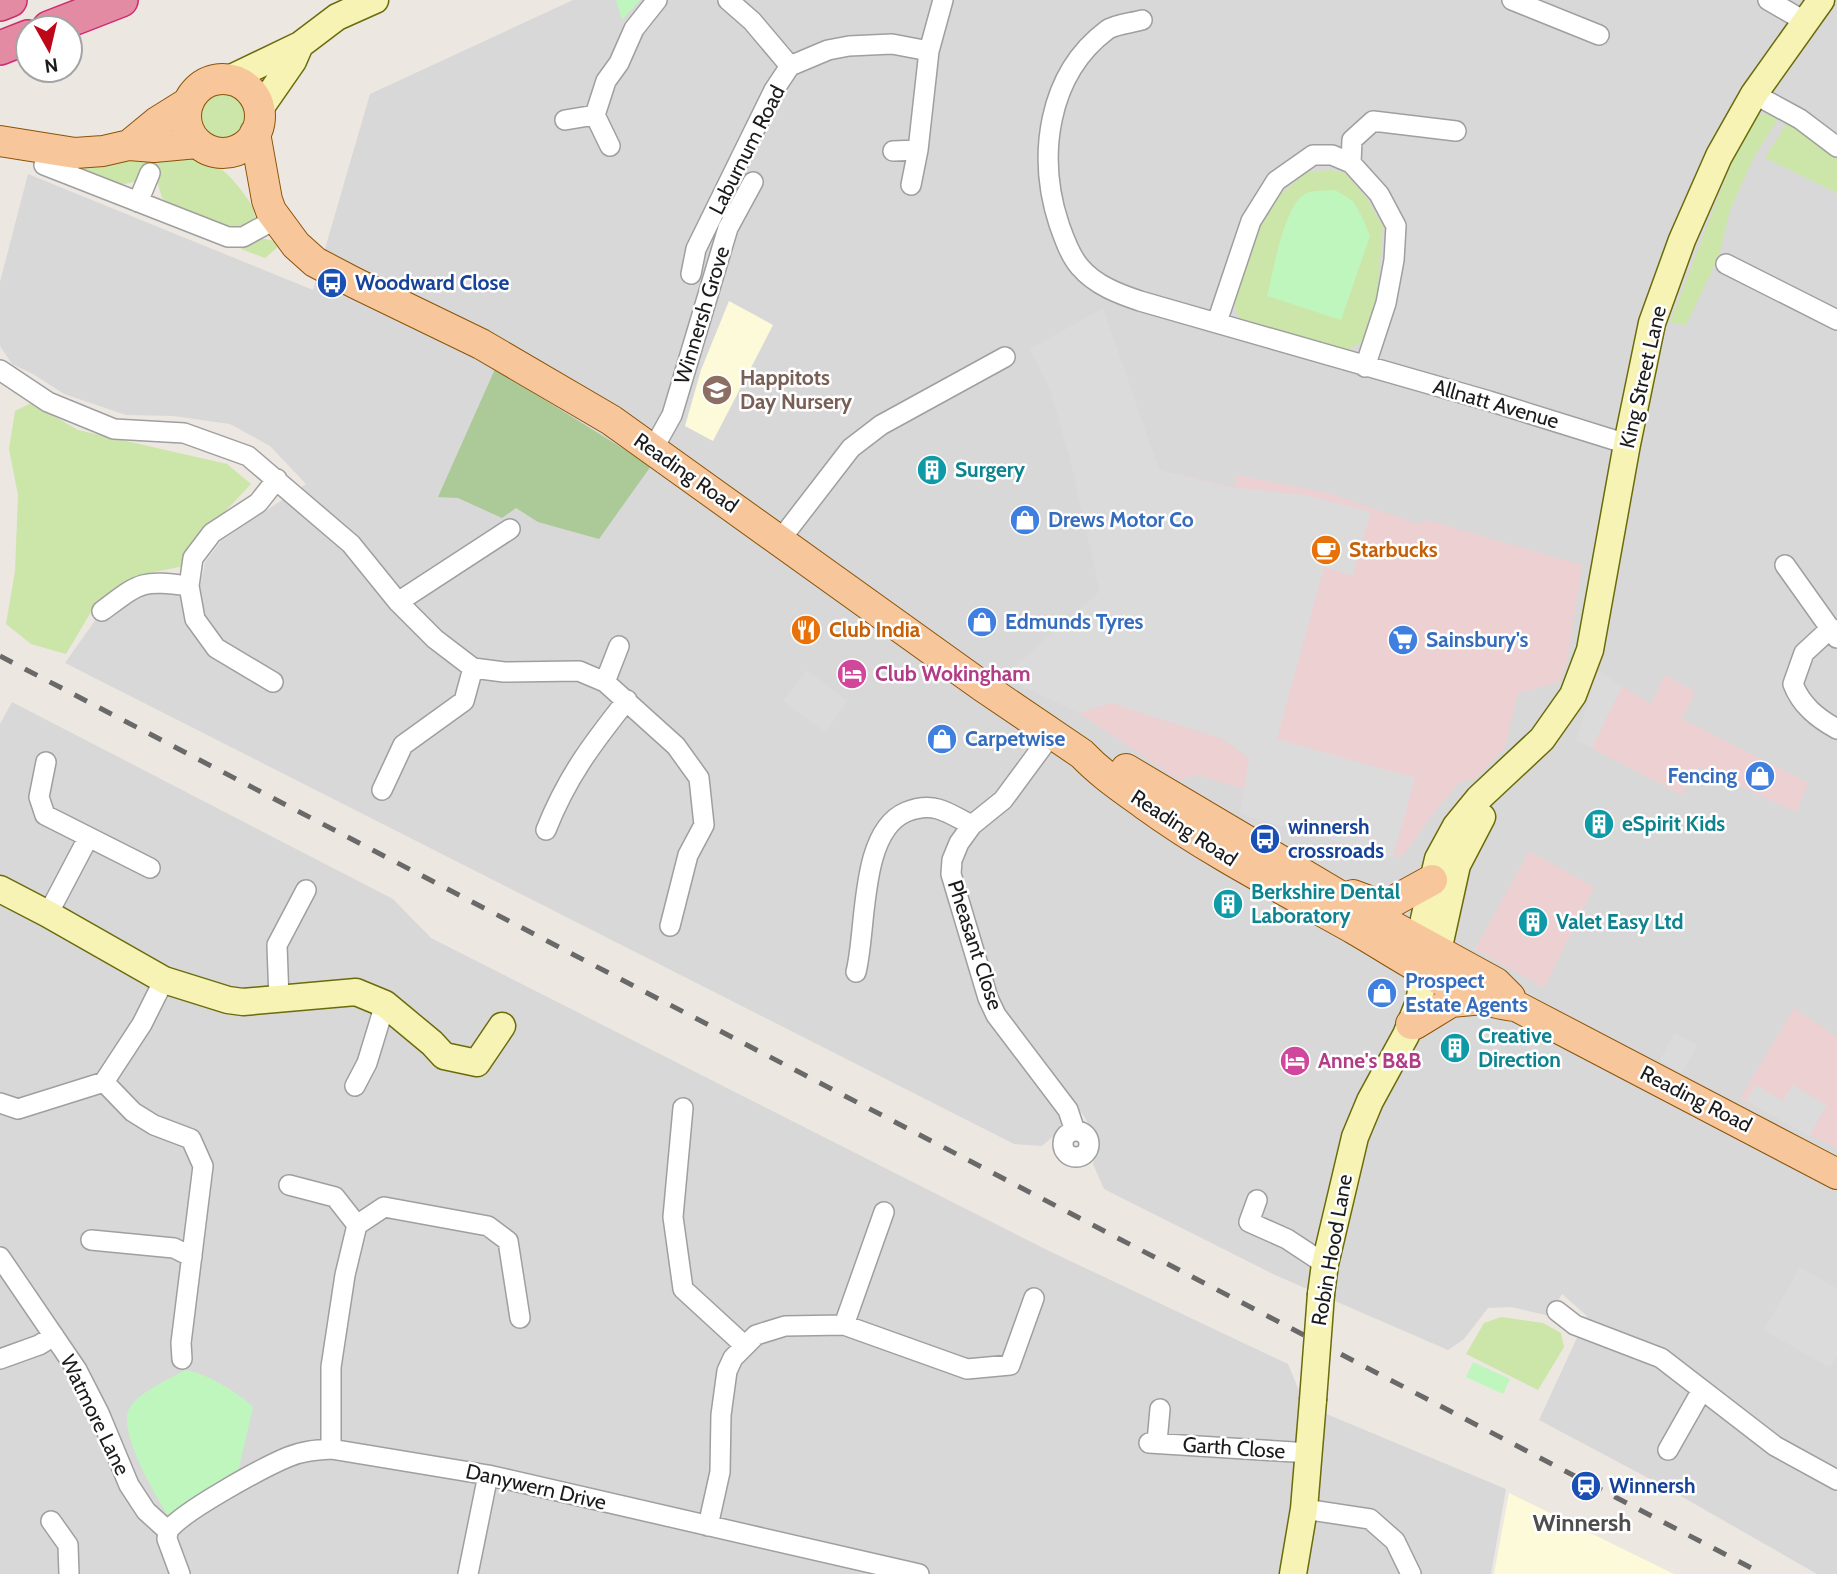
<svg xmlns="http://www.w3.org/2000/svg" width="1837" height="1574" font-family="Cabin,sans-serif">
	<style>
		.residential { fill: #d9d8d8 }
		.commercial { fill: #edd0d2 }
		.education { fill: #fdfad9 }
		.grass { fill: #cce5a8 }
		.forest { fill: #abca97 }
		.park { fill: #bff6be }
		.parking { fill: #dbdbdb }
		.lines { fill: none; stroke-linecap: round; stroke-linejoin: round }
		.street-casing { stroke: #9f9f9f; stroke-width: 22 }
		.secondary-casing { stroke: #6a6b09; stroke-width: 29 }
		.primary-casing { stroke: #8c5306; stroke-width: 32 }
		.highway-casing { stroke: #ce2b72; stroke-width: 36 }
		.street { stroke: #fff; stroke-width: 19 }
		.secondary { stroke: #f6f3b5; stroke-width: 26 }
		.primary { stroke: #f7c79b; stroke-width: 30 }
		.highway { stroke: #e28ba3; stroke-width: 33 }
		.rail { stroke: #696969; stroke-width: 5; stroke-dasharray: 14 14; stroke-linecap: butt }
		.secondary-bridge-casing { stroke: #6a6b09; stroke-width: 29; stroke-linecap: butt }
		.secondary-bridge { stroke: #f6f3b5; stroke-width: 26 }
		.labels { text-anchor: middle; stroke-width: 5; stroke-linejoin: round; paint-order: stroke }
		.street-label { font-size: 21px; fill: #1b1b1b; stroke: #fff }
		.transit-label { font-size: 21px; font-weight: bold; fill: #164399; stroke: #fff; text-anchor: start }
		.education-label { font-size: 21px; font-weight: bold; fill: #785e54; stroke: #fff; text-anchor: start }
		.culture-label { font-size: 21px; font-weight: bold; fill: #0d838f; stroke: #fff; text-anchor: start }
		.shop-label { font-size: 21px; font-weight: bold; fill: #366cbe; stroke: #fff; text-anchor: start }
		.food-label { font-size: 21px; font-weight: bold; fill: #c56008; stroke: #fff; text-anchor: start }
		.hotel-label { font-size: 21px; font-weight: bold; fill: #b23c85; stroke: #fff; text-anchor: start }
		.quarter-label { font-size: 24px; font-weight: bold; fill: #4e4e4e; stroke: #fff }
	</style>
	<rect width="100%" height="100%" fill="#ece7e1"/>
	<!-- residential -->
	<path class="residential" d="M573,0h1264v1574h-20l-152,-87 -126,-67 48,-104 -25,-22 -12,22 -39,-9 -23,1 -24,31 -16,11 -173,-75 -171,-86 -11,-25 5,-15 -4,-17 -13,-20 -39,34 -28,-2 -949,-481 31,-44 40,-26 63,-1 6,-30 16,-21 85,-57 -36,-38 -40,-22 -57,-8 -47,-1 -62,-21 -31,-20 -21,-10 -12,-18v-64l28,-108 285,116 57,-196z
		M12,702l381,197 38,39 614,311 243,115 17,41 201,84 -15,85h-1491v-850z"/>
	<!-- commercial -->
	<path class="commercial" d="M1030,349l123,105 6,16 75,17 3,-12 91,18 90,31 9,-4 155,45 -15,98 -8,19 -41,11 -13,54 -28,30 -18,6 -26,30 -30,43 -10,1 -153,-43 4,-25 -47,-14 -18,5 -100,-67 -76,-36 97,-86 -30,-132 -21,-72z
		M1598,671l53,33 14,-29 30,17 -13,27 126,64 -12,29 -97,-45 -17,28 -106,-55z
		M1529,851l65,36 -50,101 -69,-39z
		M1794,1008l43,29v112l-97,-50z"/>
	<!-- education -->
	<path class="education" d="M729,301l44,24 -60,116 -28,-15 16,-56z
		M1509,1493l165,81h-180z"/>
	<!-- grass -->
	<path class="grass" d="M198 116a25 25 0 1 1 50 0a25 25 0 1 1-50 0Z
		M1764,114l11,1 3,4 -24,38 -24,53 -11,46 -33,69 -16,-2 70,-183 16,-24z
		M1788,121l37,25 12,13v34l-72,-35z
		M146,157c49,0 67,-6 98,37 7,10 13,17 10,30l-20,9 -63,-27 -9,-8 -6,-21 -36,8 -70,-16 -17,-6v-3c43,5 70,8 113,-3z
		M1331,170l14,3 21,24 17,29 -6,71 -14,44 -23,13 -100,-32 -9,-27 24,-68 22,-30 30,-25z
		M261,238l13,3 5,5 -14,12 -24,-9v-4z
		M31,403l47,27 149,34 24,20 -64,68 -3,14 -49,10 -41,31 -28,47 -35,-10 -25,-20 9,-53 3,-76 -9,-46 6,-38z
		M1501,1317l42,6 18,10 3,14 -26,43 -72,-36 18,-31z"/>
	<!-- forest -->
	<path class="forest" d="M495,369l156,97 -52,73 -61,-17 -22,-14 -14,10 -44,-20 -20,-1z"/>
	<!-- park -->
	<path class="park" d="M616,0h24l-18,20z
		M1335,190l18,11 9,16 8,19 -29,84 -74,-24c6,-22 17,-94 40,-103 7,-3 19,-2 28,-3z
		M1473,1362l37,17 -7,15 -37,-17z
		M185,1370c17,1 56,24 68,37l-16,69 -58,34 -12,4c-12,-20 -53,-88 -36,-108 12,-16 37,-26 54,-36z"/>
	<!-- parking -->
	<path class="parking" d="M1103,308l56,162 70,17 76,8 66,17 -19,64 -28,-9 -47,172 138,39 -22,79 -153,-43 9,-56 -27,-19 -111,-36 -32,10 -76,-36 97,-86 -30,-132 -21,-72 -19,-38z
		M807,670l41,31 -23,31 -42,-31z
		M1598,671l24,15 -30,62 -16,-8z
		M1675,1033l22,12 -15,28 -23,-12z
		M1755,1085l28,16 10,-16 34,20 -18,31 -63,-35z
		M1800,1267l37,21v68l-7,12 -66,-38z"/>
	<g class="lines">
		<!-- street casing -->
		<g class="street-casing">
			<path id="street" d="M728,0l24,21 38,45
				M1512,0l87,35
				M1768,0l38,22
				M1142,20c-10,3 -27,4 -35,10 -60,45 -70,127 -48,194 5,14 11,32 21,43 15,18 39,27 60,34l349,100 138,43
				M1754,94l46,25 37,28
				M565,120l30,-5
				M610,146l-15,-31 11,-34 13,-18 15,-34 23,-29
				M893,151l25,-1
				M1351,163l1,-23 21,-19 83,10
				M44,165l184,72h15l33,-18
				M911,185l7,-35 11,-99 14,-51
				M138,202l12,-29
				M1726,264l111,56
				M691,274l5,-25 78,-159 16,-24 38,-16 21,-4 43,-2 37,7
				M1217,322l34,-101 25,-40 37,-26h19l19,8 28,31 17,32 -2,34 -8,43 -21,64
				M0,370l48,32 66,27 70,4 64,23 103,88 47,58 37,37 38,29 31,4 75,-1 26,11 71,64 23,32 5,47 -16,30 -18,71
				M653,449l19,-34 56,-187 25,-46
				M780,540l71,-92 30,-23 124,-68
				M1785,565l52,73
				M398,602l112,-73
				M102,611c39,-29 38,-31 87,-25
				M1831,628l-27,25 -11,31c8,21 24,34 44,45
				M273,682l-57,-34 -21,-29 -6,-33 4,-28 19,-25 46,-30 19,-24
				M605,682l14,-36
				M1051,735l-48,65 -31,25 -13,18 -7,17 -1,14 37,124 8,17 72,95 7,21
				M46,762l-7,35 6,18 105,53
				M382,790l21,-45 61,-44 9,-33
				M546,830c21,-53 46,-86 81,-130
				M48,914l40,-76
				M856,972c11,-43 3,-140 50,-160 10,-4 21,-6 32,-3 11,3 23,11 34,16
				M279,1000l-2,-55 29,-55
				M104,1082l29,30 21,13 37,14 12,27 -22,177 1,16
				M355,1086l12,-23 18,-59
				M0,1103l18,6 86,-27 38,-58 22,-44
				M683,1108l-10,109 10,72 61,56
				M1063 1144a13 13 0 1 1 26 0a13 13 0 1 1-26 0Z
				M289,1185l46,12 22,28
				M1257,1200l-8,22 38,17 38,25
				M91,1240l83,8 18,9
				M0,1257l77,113 22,43 30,72 17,26 22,20
				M1557,1311l18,14 86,33 114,88 62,34
				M844,1325l40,-113
				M0,1359l39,-14 15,-9
				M1157,1442l3,-33
				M1149,1443l161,10
				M331,1449v-82l14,-92 12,-50 27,-18 104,19 20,15 12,77
				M1668,1450l34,-60
				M1304,1509l66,10 25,22 16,33
				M51,1521l17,24 1,29
				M708,1526l12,-54 1,-57 6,-44 6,-13 23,-23 29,-9 59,-1 123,44 43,-4 24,-67
				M168,1531c13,-19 96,-64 120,-74 14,-6 28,-7 43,-8l157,26 431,99
				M168,1531l-1,8 13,35
				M468,1574l20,-99"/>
		</g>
		<!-- secondary casing -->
		<g class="secondary-casing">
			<path id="secondary" d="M227,80l73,-35 37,-28 38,-17
				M259,110l34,-49 7,-16
				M0,889l48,25 116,66 64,20 15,2 113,-10 29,12 47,39 12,13 33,7 25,-37
				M1428,966l10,-15 19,-86 25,-48
				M1321,1294l4,-30 30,-127 15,-36 36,-66 13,-33 6,-32 -3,-28 2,-23 14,-60 18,-33 23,-28 63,-59 31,-44 17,-45 37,-206 25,-121 30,-83 37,-84 35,-62 67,-94
				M1293,1574l11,-65 9,-109"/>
		</g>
		<!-- primary casing -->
		<g class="primary-casing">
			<path id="primary" d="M186 116a37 37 0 1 1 74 0a37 37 0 1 1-74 0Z
				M255,133l12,67 4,11 25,34 19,17 40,21 126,61 130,76 371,266 100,68c19,20 40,34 62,50 66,48 139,85 210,125 44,25 112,74 162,77l321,168
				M0,141l75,12 28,-2 26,-6 25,2 43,-4
				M129,145l28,-23 32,-20
				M1126,769l246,146 124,68 14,14
				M1353,895l19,7h20l40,-22
				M1411,1024h4l36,-22 32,-3"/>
		</g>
		<!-- highway casing -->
		<g class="highway-casing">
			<path id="highway" d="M0,4l10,-4
				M49,28l72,-28
				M0,48l28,-11"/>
		</g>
		<!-- street -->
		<use href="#street" class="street"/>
		<!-- secondary -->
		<use href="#secondary" class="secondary"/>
		<!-- primary -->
		<use href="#primary" class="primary"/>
		<!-- highway -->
		<use href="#highway" class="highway"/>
		<!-- rail -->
		<path class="rail" d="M0,656l1763,918"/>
		<!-- secondary-bridge casing -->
		<g class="secondary-bridge-casing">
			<path id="secondary-bridge" d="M1313,1400l8,-106"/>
		</g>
		<!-- secondary-bridge -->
		<use href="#secondary-bridge" class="secondary-bridge"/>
	</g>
	<!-- icons -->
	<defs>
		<g id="bus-disc" transform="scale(1.575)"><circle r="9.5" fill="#1a4fb4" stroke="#fff"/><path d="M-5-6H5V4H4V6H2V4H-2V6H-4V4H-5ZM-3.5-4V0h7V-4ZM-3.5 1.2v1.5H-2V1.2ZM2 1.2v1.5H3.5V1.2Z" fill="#fff"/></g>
		<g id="school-disc" transform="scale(1.575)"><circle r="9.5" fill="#8d6e63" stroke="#fff"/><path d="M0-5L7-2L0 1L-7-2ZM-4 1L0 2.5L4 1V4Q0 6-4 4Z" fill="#fff"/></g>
		<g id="building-disc" transform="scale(1.575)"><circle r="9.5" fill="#0f9aa8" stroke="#fff"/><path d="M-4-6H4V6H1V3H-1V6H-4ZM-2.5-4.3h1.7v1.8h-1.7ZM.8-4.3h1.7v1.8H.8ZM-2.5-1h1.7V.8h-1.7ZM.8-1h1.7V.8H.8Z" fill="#fff"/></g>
		<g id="shop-disc" transform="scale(1.575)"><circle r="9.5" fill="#3f7fe0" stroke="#fff"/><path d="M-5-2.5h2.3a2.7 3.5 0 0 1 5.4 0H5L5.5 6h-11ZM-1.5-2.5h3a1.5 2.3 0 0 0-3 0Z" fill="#fff"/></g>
		<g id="cafe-disc" transform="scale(1.575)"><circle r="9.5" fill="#e8710a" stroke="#fff"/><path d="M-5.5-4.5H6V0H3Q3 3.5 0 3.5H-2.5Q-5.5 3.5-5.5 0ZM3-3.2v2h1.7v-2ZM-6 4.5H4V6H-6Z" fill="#fff"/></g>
		<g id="restaurant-disc" transform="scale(1.575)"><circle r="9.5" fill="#e8710a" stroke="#fff"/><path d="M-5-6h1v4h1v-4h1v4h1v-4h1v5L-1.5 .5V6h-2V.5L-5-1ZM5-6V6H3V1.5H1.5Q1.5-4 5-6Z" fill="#fff"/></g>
		<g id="supermarket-disc" transform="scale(1.575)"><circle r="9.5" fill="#3f7fe0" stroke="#fff"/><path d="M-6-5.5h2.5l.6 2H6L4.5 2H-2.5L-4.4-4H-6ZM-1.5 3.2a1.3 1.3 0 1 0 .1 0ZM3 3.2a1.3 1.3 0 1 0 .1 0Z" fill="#fff"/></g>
		<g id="hotel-disc" transform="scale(1.575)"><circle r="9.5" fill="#d1479c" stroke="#fff"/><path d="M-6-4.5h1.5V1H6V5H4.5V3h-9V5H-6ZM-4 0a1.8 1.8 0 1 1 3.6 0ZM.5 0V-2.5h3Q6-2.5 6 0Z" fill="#fff"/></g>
		<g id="station-disc" transform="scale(1.575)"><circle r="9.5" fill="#1a4fb4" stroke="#fff"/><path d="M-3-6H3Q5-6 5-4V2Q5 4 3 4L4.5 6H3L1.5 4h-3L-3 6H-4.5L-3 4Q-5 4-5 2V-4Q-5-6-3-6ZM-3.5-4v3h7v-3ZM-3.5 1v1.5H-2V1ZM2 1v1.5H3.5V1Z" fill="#fff"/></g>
	</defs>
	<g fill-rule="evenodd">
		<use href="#bus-disc" x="332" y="283"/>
		<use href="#school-disc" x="717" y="390"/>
		<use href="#building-disc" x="932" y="470"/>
		<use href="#shop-disc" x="1025" y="520"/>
		<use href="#cafe-disc" x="1326" y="550"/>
		<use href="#shop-disc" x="982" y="622"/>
		<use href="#restaurant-disc" x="806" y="630"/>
		<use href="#supermarket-disc" x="1403" y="640"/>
		<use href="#hotel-disc" x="852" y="674"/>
		<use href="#shop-disc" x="942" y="739"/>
		<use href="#shop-disc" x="1760" y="776"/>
		<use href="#building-disc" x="1599" y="824"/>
		<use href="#bus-disc" x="1265" y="839"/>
		<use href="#building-disc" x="1228" y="904"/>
		<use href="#building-disc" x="1533" y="922"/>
		<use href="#shop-disc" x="1382" y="993"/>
		<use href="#building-disc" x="1455" y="1048"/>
		<use href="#hotel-disc" x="1295" y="1061"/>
		<use href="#station-disc" x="1586" y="1486"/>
	</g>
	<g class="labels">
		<!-- street labels -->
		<g class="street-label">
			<text transform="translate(747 150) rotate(-63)" y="7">Laburnum Road</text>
			<text transform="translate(702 315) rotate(-73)" y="7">Winnersh Grove</text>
			<text transform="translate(1643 377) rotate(-77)" y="7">King Street Lane</text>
			<text transform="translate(1496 404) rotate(16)" y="7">Allnatt Avenue</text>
			<text transform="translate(686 473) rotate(35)" y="7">Reading Road</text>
			<text transform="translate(1184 828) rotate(33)" y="7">Reading Road</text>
			<text transform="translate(975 945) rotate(72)" y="7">Pheasant Close</text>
			<text transform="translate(1696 1099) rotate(27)" y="7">Reading Road</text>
			<text transform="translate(1332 1250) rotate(-80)" y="7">Robin Hood Lane</text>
			<text transform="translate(95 1415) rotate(64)" y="7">Watmore Lane</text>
			<text transform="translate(1234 1448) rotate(4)" y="7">Garth Close</text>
			<text transform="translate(536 1487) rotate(13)" y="7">Danywern Drive</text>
		</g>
		<!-- transit labels -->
		<g class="transit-label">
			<text x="355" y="290">Woodward Close</text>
			<text x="1288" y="834">winnersh<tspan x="1288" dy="24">crossroads</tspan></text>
			<text x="1609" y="1493">Winnersh</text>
		</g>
		<!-- education labels -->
		<g class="education-label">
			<text x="740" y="385">Happitots<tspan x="740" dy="24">Day Nursery</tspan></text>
		</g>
		<!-- culture labels -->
		<g class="culture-label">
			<text x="955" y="477">Surgery</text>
			<text x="1622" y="831">eSpirit Kids</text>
			<text x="1251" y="899">Berkshire Dental<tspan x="1251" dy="24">Laboratory</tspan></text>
			<text x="1556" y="929">Valet Easy Ltd</text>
			<text x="1478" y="1043">Creative<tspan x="1478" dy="24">Direction</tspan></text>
		</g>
		<!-- shop labels -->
		<g class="shop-label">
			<text x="1048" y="527">Drews Motor Co</text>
			<text x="1005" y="629">Edmunds Tyres</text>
			<text x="1426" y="647">Sainsbury's</text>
			<text x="965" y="746">Carpetwise</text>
			<text x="1737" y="783" text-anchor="end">Fencing</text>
			<text x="1405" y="988">Prospect<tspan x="1405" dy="24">Estate Agents</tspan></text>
		</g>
		<!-- food labels -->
		<g class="food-label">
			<text x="1349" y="557">Starbucks</text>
			<text x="829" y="637">Club India</text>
		</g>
		<!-- hotel labels -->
		<g class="hotel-label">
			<text x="875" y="681">Club Wokingham</text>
			<text x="1318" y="1068">Anne's B&amp;B</text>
		</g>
		<!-- quarter labels -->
		<g class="quarter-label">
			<text x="1582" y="1531">Winnersh</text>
		</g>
	</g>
	<!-- north arrow -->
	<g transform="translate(49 49) rotate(172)"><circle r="33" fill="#ffffff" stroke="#a4a4a4" stroke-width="2"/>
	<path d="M0-5L12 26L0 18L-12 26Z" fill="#be081a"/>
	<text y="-10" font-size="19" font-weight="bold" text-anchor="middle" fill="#1b1b1b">N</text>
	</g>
</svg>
